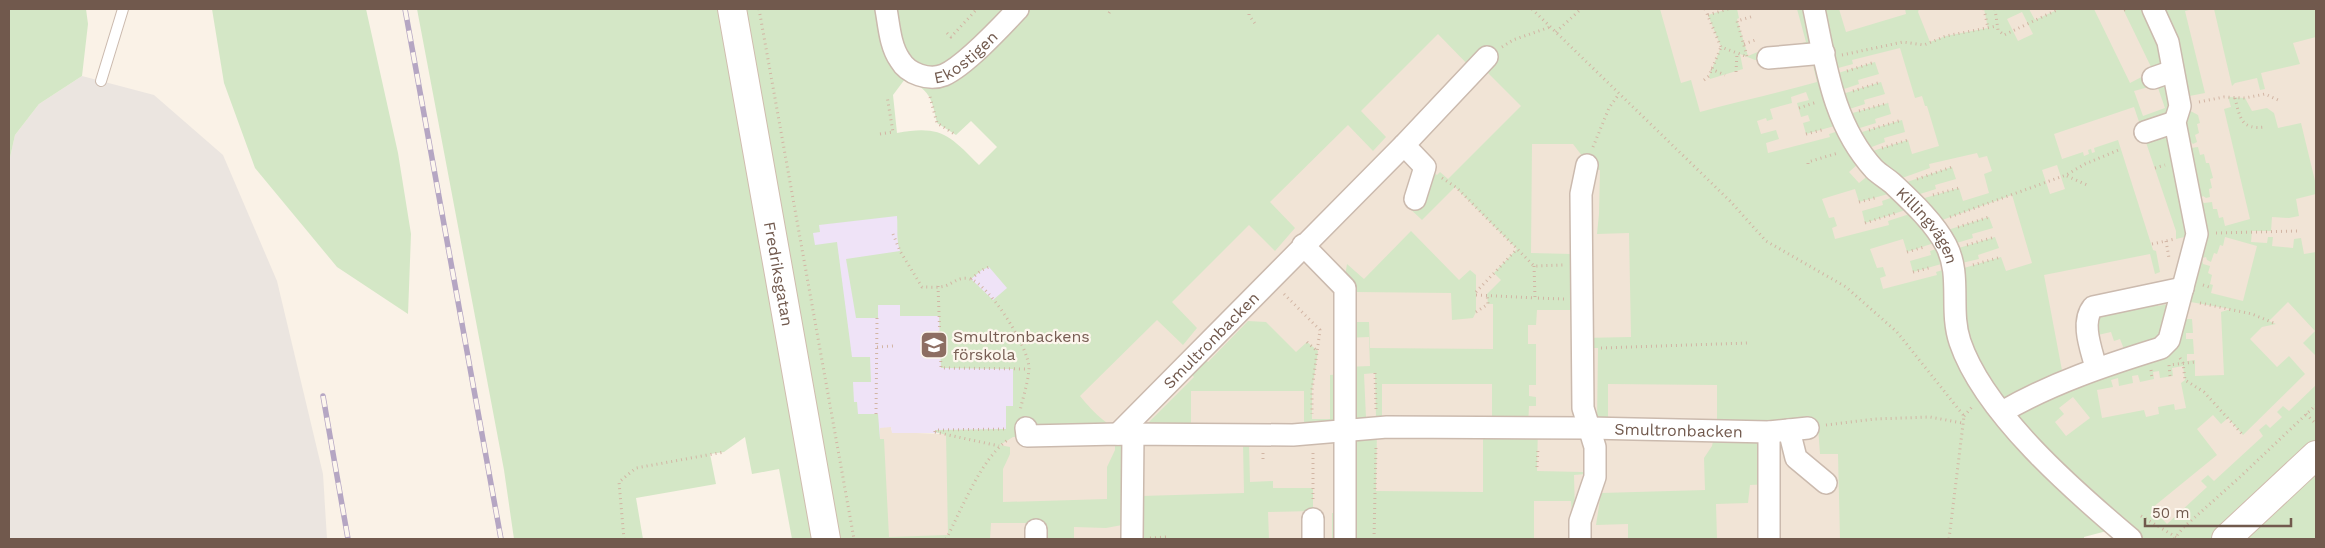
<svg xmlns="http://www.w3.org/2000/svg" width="2325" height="548" font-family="'Work Sans',sans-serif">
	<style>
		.residential { fill: #f1e4d6 }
		.industrial { fill: #ebe5e0 }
		.education { fill: #efe3f7 }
		.green { fill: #d4e7c6; fill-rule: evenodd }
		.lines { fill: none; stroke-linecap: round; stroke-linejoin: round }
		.lane-casing { stroke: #cbbaae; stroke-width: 12 }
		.street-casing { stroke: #cbbaae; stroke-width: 24 }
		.secondary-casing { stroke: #d0bcae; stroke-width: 30 }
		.path { stroke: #d2b5a4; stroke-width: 3; stroke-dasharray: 1 4; stroke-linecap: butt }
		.lane { stroke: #fff; stroke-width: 10 }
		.street { stroke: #fff; stroke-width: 21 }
		.secondary { stroke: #fff; stroke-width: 28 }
		.rail-casing { stroke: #b5a6c3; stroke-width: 5.5 }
		.rail { stroke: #fdf6ed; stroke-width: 4; stroke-dasharray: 11; stroke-linecap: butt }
		.labels { text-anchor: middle; stroke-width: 4.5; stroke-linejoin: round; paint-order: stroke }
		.street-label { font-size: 16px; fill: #71594d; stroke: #fdf6ed }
		.education-label { font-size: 16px; fill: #785e54; stroke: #fdf6ed; text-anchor: start }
	</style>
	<rect width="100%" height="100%" fill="#faf2e7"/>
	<!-- residential -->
	<path class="residential" d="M1444,9h872v396l-142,134 -108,-59 -213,59h-999l26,-100v-12h11l1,5 121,5 38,-1 2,-66z"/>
	<!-- industrial -->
	<path class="industrial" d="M82,76l72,19 69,60 54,126 46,193 4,65h-318v-377l6,-27 24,-31z"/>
	<!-- education -->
	<path class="education" d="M962,198l71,68 19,159 -25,11 -14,1 -63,-4h-58l-1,-6 -11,1v11l-44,4 -39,-224z"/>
	<!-- green -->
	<path class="green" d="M9,9h77l2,15 -6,52 -43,28 -24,31 -6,27z
		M212,9h154l32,144 13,81 -3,80 -71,-47 -82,-99 -31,-85z
		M417,9h1243l21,74 10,-3 9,32c40,-11 78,-19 117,-30l-4,-17 13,-2 -34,-8 -37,5 -15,-6 3,15 -33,10 -1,-3 12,-29 -13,-32 20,-6h9l2,9 -2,1 11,37 17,-7 3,3 38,-10 -9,-33h42l7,23 60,-18 -1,-5h14l-1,3 12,30 16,-6 42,-8 -4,-19h45l6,11 24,-11h35l36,74 23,-12 -30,-62h70l-8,2 20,82 -26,5 2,8 17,9 2,8 -3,1 2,9 -4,2 2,7 -4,2 -3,-3 -3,3 4,4 7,-1 2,8 4,-1 2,9h3l4,15 -3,1 2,9 -3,1 1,8 -4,1 -3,-2 -3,3 4,4 8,-1 1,7h4l2,9 4,-1 2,9 25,-7 -26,-110 7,-2 -3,-10 17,1 7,13 15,-3 7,5 4,15 23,-5 15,62v9l-20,5 3,17 -10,2 -17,-1 -1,14h-19l-1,11 16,1 1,-6h5l-1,9 21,2 1,-9 7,-1 3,16 12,-2v104l-13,-13 12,-12 -27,-29 -19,19 7,3 -14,3 -12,12 27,28 12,-11 16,18 -62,61 -15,-17 -7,6 -8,-9 -16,14 20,26 -65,53 15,16 40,-37 -6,-6 7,-6 6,6 49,-45 -4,-6 7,-6 4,4 12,-11 -5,-5 6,-6 6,5 27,-26v154h-200l2,-11 -34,9v2h-244l-2,-85h-18l-2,-27 -49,6v51l-19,1 -2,18 -32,1 1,35h-89v-15l-32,1 5,-32 104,-3 -1,-32 8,-12 5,-25v-36l-109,-1v36l-11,1 1,-73h-16v-10l49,-1 -2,-104 -32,1 2,-20 1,-44 -8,-1 -19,-25h-41l-1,109 41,1v56h-35l-1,15h-8v19h8v41h-7v11l7,1v9h-7l-1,21h10l-1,44 46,1v-14h3v16l-12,1 1,37h-3l-1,-11h-37v38h-202v-26h13v-82l-41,-5v-35h-113v35l-44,-2 47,-47 -10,-10 14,-14 10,9 40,-41 18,1 30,30 11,-10 11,9 -6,39v29h18v-44l14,-1 1,-7 25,-1 -1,-29 -24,1v-62l2,-12 17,15 47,-48 48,49 11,-10 6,5v37l-3,6 -21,2 -1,-27 -95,-1v30h13l1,26 123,1v-45h-5l-1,-10 14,-14 -7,-7 23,-24 -62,-62 -33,33 -17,-16 20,-37 12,8 3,-3 8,7 73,-73 -41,-41 -6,6 -36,-37 -77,77 25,26 -13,14 -25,-26 -78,77 25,26 -20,23 -26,-26 -77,77 25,26 -14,17 -26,-25 -77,76c14,17 31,35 53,38v89l-27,5 -32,-1v12h-38l-9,-8 -1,-8h-35l-1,16h-198l-13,-70 -27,5 -7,-37 -21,15 -14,2 6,30 -80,14 7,41h-129l-10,-69zM2022,12l11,22 -15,7 -11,-22zM1900,48l15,50 7,-2 3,10h2l12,40 -27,8 -4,-14 -45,14 -2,-3 24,-9 -1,-4 21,-6 -3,-12 -50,15 -2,-4 26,-8 -1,-4 16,-5 -3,-11 -46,13 -2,-4 25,-8 -1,-4 21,-6 -4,-12 -48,15 -1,-4 27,-9 -1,-4 21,-6 -4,-12 -47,14 -1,-5 26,-7 -1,-4zM905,79c25,10 27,20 32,44l19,12 15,-14 26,26 -18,18c-30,-30 -38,-40 -82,-32l-4,-38zM2176,82l-18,6 7,20 -22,8 -9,-25 22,-6zM1806,92l3,8 -12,3 4,14 7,-2 2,6 -7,2 3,11 39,-11 3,5 -19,6 1,3 -62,16 -2,-10 13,-4 -3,-9 -15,4 -4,-13 9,-3 1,3 6,-2 -3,-10 22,-6 -1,-6zM2134,107l42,124v8l21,-5 -25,69 -14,3 -2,-12 -68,23 1,20 22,-5 3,9 6,-2 6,15 -62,27 -20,-106 106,-21 5,20 5,-2 -4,-21 -3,-1 -35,-110 -24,8 1,4 -3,1 -1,-4 -3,1 1,4 -5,2 -1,-4 -21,7 -8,-25zM1977,153l2,5 8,-2 5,15 -8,3 5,19 -26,8 -4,-13 -48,14 -4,-4 29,-9 -1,-4 21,-6 -4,-12 -57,19 -4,-4 39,-14 -1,-4zM1858,164l17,6 -16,13 -10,-11zM2057,165l8,24 -15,5 -8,-24zM1855,189l4,13 40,-11 3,3 -20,7 1,4 -21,6 3,12 50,-16 4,4 -31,10 1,4 -54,14 -3,-11 5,-2 -3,-9 -5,1 -7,-19zM2012,195l20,68 -26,8 -5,-14 -47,14 -1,-4 -17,5 1,3 -54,14 -3,-11 6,-2 -3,-9 -6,1 -7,-19 33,-10 4,13 36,-12 3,6 -16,5 1,4 -21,6 3,11 39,-11 1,4 26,-6 -1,-4 21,-7 -4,-11 -46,14 -2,-5 26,-8 -1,-4 21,-6 -4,-11 -51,16 -7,-9zM897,216c1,12 -1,24 3,35l-54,8 10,59h22v-13h22v11h39l2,52 72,1v37h-7v23l-71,1v2l11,3 2,100 -59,2 -5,-98h-4l-2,-25h-20l-1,-12h-3l-1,-20h18l-1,-25h-18l-15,-115 -22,3 -2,-12 7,-1 -1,-7zM2225,237l32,9 -14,55 -32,-8 2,-8 -3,-1 2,-9 -4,-2 2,-7 -7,-2 -1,-6 4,-1 1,3 4,2 3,-9 3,1 3,-9 3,1zM989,267l18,21 -14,12 -22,-21 11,-9zM2179,300l52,9 -10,3 3,63 -29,1v-16l-8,1v-7h7l-1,-15h-7v-6h7l-1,-14h-7zM2183,366l2,14 -4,3 5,25 -11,2 -1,-6 -16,3 1,7 -13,3 -2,-7 -42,8 -5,-28 16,-3 -2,-7 7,-2 1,8 14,-3 -1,-7 6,-1 2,7 14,-3 -1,-7 6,-1 1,7 13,-2 -1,-8zM1375,373l1,45h-10l-2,-44zM1382,384h110v43h-9v65l-107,-1 1,-63 5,-9zM2073,397l17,21 -24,18 -11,-14 9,-8 -5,-6zM1017,425h34l64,17v8l-8,17v32l-104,3v-33l7,-15v-7l-10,-2 13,-8h5z
		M2214,9h102v28l-23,6 7,21 -39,9 4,16 -5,1 -3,-12 -22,5 -3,3z
		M1243,444h6l1,38 23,-1v7h40v23l-45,1 1,27 -130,-1 2,-42 103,-3z"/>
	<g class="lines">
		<!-- lane casing -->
		<g class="lane-casing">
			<path id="lane" d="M101,81l22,-72"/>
		</g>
		<!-- street casing -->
		<g class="street-casing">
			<g id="street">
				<path id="s1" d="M886,9c3,16 4,37 14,51 8,14 29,21 44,15 22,-10 57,-48 74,-66"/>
				<path id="s2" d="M1814,9c12,57 19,115 60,160 5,5 12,9 18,14 19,18 42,39 54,62 16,30 3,65 14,97 24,71 114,149 171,197"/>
				<path d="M1768,58l56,-5"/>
				<path d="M2153,78l20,-7"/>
				<path d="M2145,132l30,-10"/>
				<path d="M1404,145l21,22 -10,32"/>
				<path d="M1303,245l42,43v251"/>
				<path d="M2096,368c-4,-17 -16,-45 -3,-61l90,-19"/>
				<path d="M2002,412c50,-29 104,-47 159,-64l8,-8 28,-106 -22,-112 5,-16 -12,-64 -15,-33"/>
				<path id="s3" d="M1026,428l1,8 91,-2 175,1 94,-8 202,1 180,4 39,-4"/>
				<path d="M1789,430l7,28 30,25"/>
				<path d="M1769,432v107"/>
				<path id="s4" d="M1118,434l286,-289 83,-88"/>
				<path d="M1313,519v20"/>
				<path d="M1036,539v-9"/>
				<path d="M1132,539l1,-105"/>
				<path d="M1580,539v-18l15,-44v-30l-12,-39 -2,-214 6,-29"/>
			</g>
		</g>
		<!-- secondary casing -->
		<g class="secondary-casing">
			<g id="secondary">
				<path id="s5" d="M732,9l94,530"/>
				<path d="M2226,539l90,-84"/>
			</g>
		</g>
		<!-- path -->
		<path class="path" d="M759,9l95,530
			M1249,9v6l7,10
			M1532,9l198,192 36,40 80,46 51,45 67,84 -15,123
			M1705,9l16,38 27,10
			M1984,9l4,19
			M1995,9l3,21 6,5 55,-26
			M2124,10l4,-1
			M1109,13l2,-3 -1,-1
			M1708,15l20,-6
			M1556,32l25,-23
			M947,33l4,4 26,-28
			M1744,44l14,-5
			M1502,47l11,-7 37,-13
			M1842,55l61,-13 21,3 22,-9 51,-10
			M1747,56l-10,-35 17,-5
			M1711,69l14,6
			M1847,71l28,-9
			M1736,72l1,-19
			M1704,80l5,-4 12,-29
			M1853,91l28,-9
			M930,97l7,26 19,12
			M2235,98c5,20 6,32 30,29
			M2199,102l25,-5 21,1 20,-4 13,6
			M1799,108l18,-6
			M1859,111l29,-8
			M1869,130l33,-10
			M880,134l13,-2 -6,-36
			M1806,134l19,-5
			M1593,147l16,-39 10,-14
			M1882,148l26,-8
			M1808,164v-2l30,-9
			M2155,168l10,-3
			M2067,176l20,9
			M1442,178l15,10 77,78 29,-1
			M1917,179l35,-12
			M1933,195l26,-7
			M1859,202l19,-5
			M1950,217l116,-42 19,-11 36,-15
			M1865,223l31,-10
			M1958,227l31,-10
			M2216,233l81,-2
			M893,234l7,17 22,36c7,0 16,1 23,-1 9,-3 14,-10 25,-7 19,5 60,70 59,90 -1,14 -6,28 -9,42
			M2166,241l3,17
			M2152,244l23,-5
			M1967,245l28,-8
			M1907,252l17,-5
			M1973,265l28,-8
			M1534,266l1,32 29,1
			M1913,272l19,-5
			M971,279l11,-9 7,-3
			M2203,285l6,2
			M938,286l3,82 88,1
			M1476,292l41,-43
			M1284,294l36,36 -8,60v24
			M1476,295l59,3
			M2200,303l52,11 24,10
			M1476,312l12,-8 -1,-10
			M1307,342l10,9
			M877,347l16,-1
			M1601,348l147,-5
			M2180,358l3,5 2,17 19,12 39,43
			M2151,370l1,9
			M1375,373l1,36
			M2170,376l-1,-11 26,-3
			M876,414l1,-96
			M2306,414l10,10
			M1964,416l8,-9
			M1826,425l49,-6 55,-2 32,6
			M935,432v-2l73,-1
			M935,432l64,14
			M1263,453v8
			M1313,453v46
			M1537,467l1,-19
			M2141,516l35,21
			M1150,538l16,-1
			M624,539l-5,-57 17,-14 88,-16
			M946,539c16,-30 35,-81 63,-100
			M1374,539l2,-92
			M2174,539l10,-12 56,-50 76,-72"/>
		<!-- lane -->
		<use href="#lane" class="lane"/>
		<!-- street -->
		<use href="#street" class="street"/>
		<!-- secondary -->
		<use href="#secondary" class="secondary"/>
		<!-- rail casing -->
		<g class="rail-casing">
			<path id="rail" d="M405,9l96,530
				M323,396l25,143"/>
		</g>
		<!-- rail -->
		<use href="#rail" class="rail"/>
	</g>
	<!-- icons -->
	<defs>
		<g id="school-square" transform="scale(1.4375)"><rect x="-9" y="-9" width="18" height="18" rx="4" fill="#8d6e63" stroke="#fdf6ed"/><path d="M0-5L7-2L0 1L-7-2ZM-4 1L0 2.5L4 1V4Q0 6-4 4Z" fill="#fff"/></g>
	</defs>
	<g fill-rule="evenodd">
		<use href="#school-square" x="934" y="345"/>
	</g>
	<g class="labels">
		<!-- street labels -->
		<g class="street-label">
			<text dy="6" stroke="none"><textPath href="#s1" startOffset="131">Ekostigen</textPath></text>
			<text dy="6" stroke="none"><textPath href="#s2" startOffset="252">Killingvägen</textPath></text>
			<text dy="6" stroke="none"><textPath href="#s5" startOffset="269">Fredriksgatan</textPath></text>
			<text dy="6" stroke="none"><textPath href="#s4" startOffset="132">Smultronbacken</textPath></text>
			<text dy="6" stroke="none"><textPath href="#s3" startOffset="660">Smultronbacken</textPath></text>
		</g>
		<!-- education labels -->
		<g class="education-label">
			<text x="953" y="342">Smultronbackens<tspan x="953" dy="18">förskola</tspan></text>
		</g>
	</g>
	<!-- border -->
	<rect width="2325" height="548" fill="none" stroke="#71594d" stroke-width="20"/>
	<!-- scale -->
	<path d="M2145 518v8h146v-8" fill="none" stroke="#71594d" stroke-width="2.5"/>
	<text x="2152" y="518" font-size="15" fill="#71594d" stroke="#fdf6ed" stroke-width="4" paint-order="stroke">50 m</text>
</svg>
